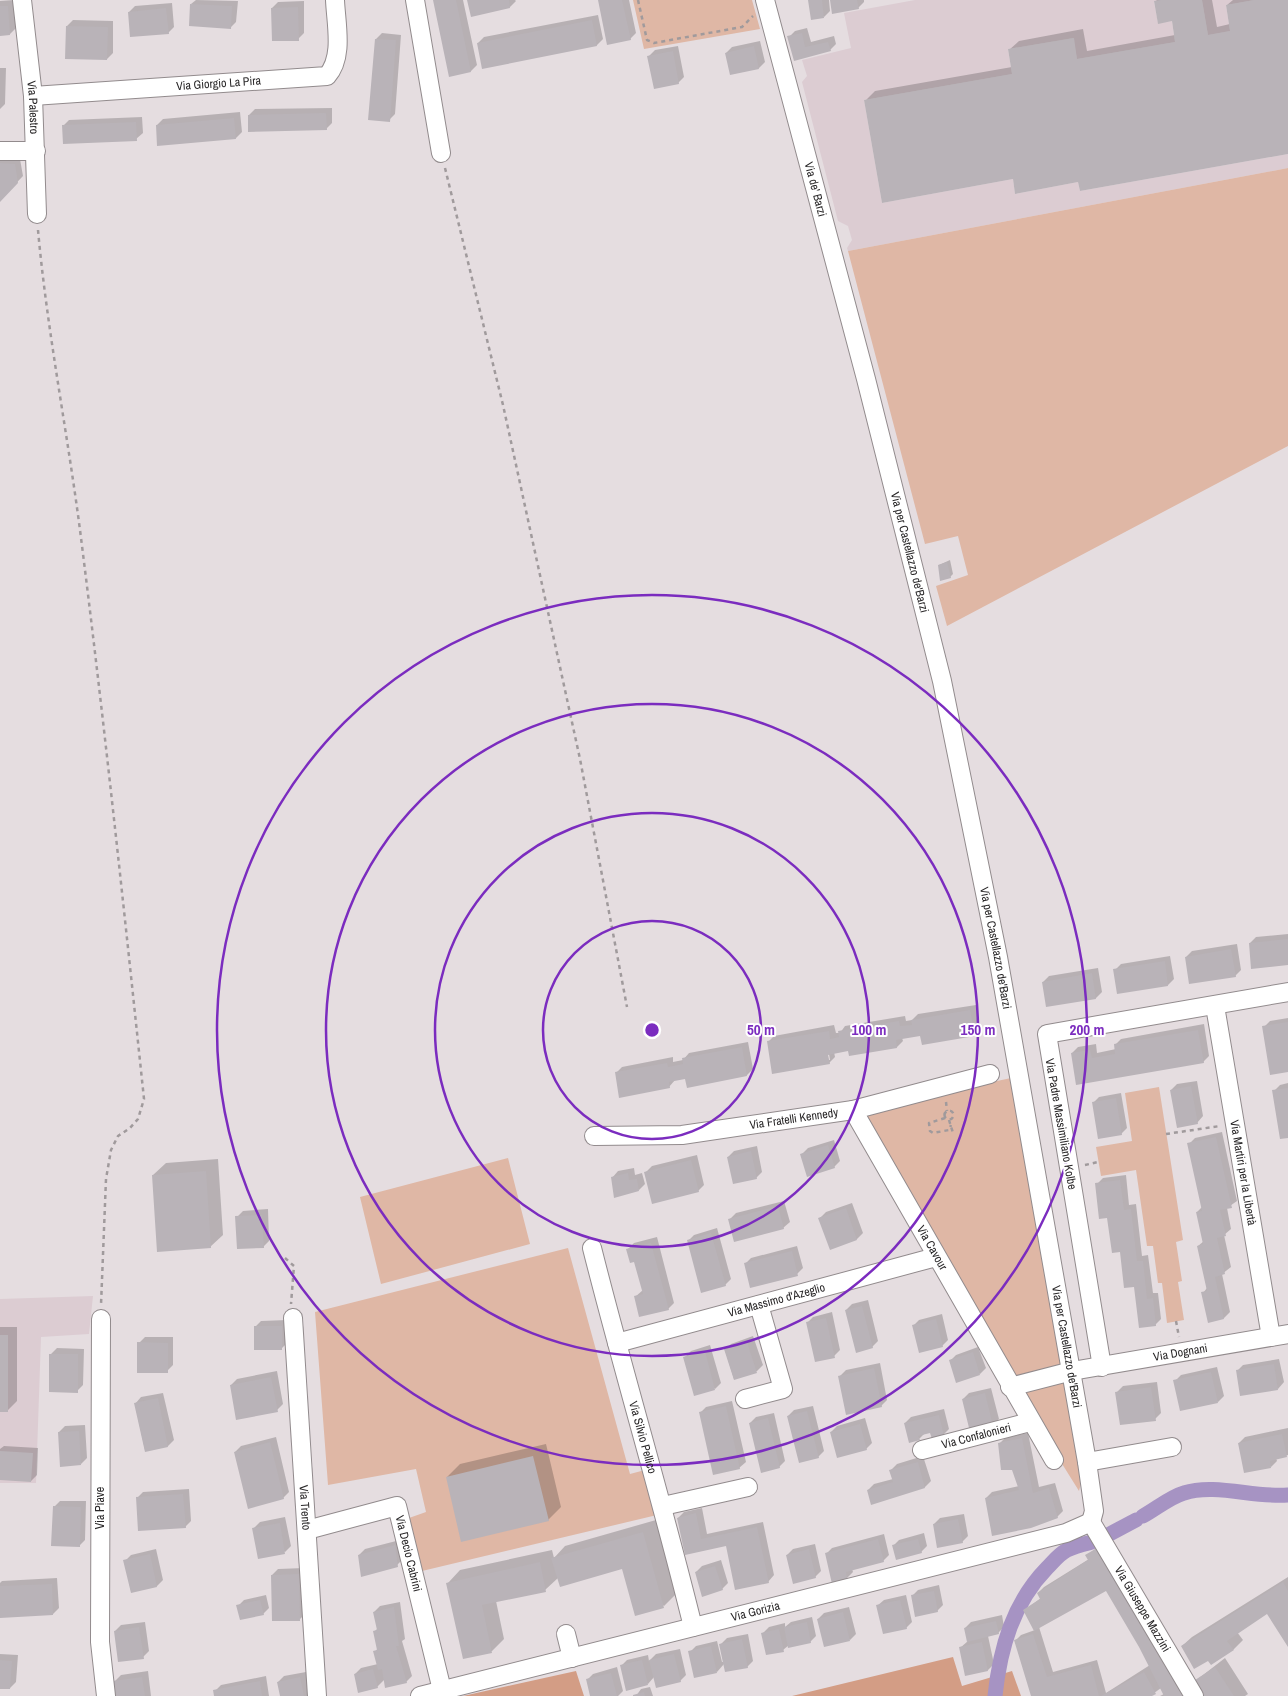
<svg xmlns="http://www.w3.org/2000/svg" width="1288" height="1696" font-family="'Archivo Narrow',sans-serif">
	<style>
		.built { fill: #dcccd2 }
		.green { fill: #dfb7a5 }
		.forest { fill: #d39d85 }
		.shadow { fill: #0003; fill-rule: evenodd }
		.lines { fill: none; stroke-linecap: round; stroke-linejoin: round }
		.canal { stroke: #a693c3; stroke-width: 15 }
		.building { fill: #b9b3b8 }
		.minor-casing { stroke: #928b8d; stroke-width: 20 }
		.path { stroke: #a09a9c; stroke-width: 2.5; stroke-dasharray: 4 4; stroke-linecap: butt }
		.minor { stroke: #fff; stroke-width: 18 }
		.ring { fill: none; stroke: #7b2cbf; stroke-width: 2.5 }
		.labels { text-anchor: middle; stroke-width: 4; stroke-linejoin: round; paint-order: stroke }
		.street-label { font-size: 12px; fill: #292728; stroke: #fff }
		.centre { fill: #7b2cbf; stroke: #fff; stroke-width: 2.5 }
		.ring-label { font-size: 15px; text-anchor: middle; font-weight: bold; fill: #7b2cbf; stroke: #fff; stroke-width: 4; stroke-linejoin: round; paint-order: stroke }
	</style>
	<rect width="100%" height="100%" fill="#e5dde0"/>
	<!-- built -->
	<path class="built" d="M915,0h246l-7,2 4,21 14,-2 3,21 -98,17 -4,-21 -65,11 4,25 -148,26 18,103 131,-24 2,15 63,-12 2,9 208,-37v14l-440,83 -1,-3 5,-8 -4,-14 -10,-5 -36,-139 5,-6 -5,-16 49,-12 -7,-35z
		M1202,0h52l-28,5 4,26 -22,4z
		M93,1296l-4,38 -48,3 -5,146h-36v-184z"/>
	<!-- green -->
	<path class="green" d="M633,0h119l8,29 -116,20z
		M1288,168v278l-341,180 -11,-40 32,-11 -10,-39 -33,8 -77,-293z
		M1011,1078l52,290 -51,13 -154,-270z
		M1159,1087l24,153 -7,2 6,39 -4,1 6,38 -17,3 -5,-40h-4l-5,-37h-6l-11,-76 -35,6 -5,-29 36,-6 -7,-48z
		M508,1158l22,86 -149,40 -21,-87z
		M568,1248l62,226 15,-4 12,45 -235,56 -13,-53 17,-6 -10,-43 -88,16 -13,-173z
		M1065,1377l17,102 -3,12 -63,-101z"/>
	<!-- forest -->
	<path class="forest" d="M953,1657l9,29 50,-15 9,25h-229z
		M576,1671l8,25h-121z"/>
	<!-- shadow -->
	<path class="shadow" d="M14,0l2,28 -6,6h-10v-33z
		M196,0l42,1 -2,21 -6,6 -39,-24z
		M434,0h29l14,65 -6,6 -21,4z
		M469,0h46l1,1 -6,6z
		M599,0h30l7,33 -6,6z
		M810,0h19l1,11 -6,6z
		M831,0h33v2l-6,6z
		M1157,0h55l5,27 13,-3 -3,-19 6,-5h55v152l-209,29 -65,-3 -149,-77 10,-10 137,-24 -3,-17 10,-9 64,-12 4,22 88,-16 -2,-15 -18,-18z
		M304,1v32l-6,6 -26,-31 6,-6z
		M172,3l2,24 -6,6 -39,-21 6,-6z
		M598,15l5,24 -6,6 -114,22 -5,-24 6,-6z
		M73,20l40,1v32l-6,6 -40,-33z
		M807,28l4,14 23,-6 2,8 -6,6 -35,10 -6,-23 6,-6z
		M382,33l19,2 -6,79 -6,6 -13,-81z
		M760,41l5,21 -6,6 -28,6 -5,-21 6,-6z
		M678,46l6,31 -6,6 -29,-27 6,-6z
		M0,68h6l-1,36 -5,5z
		M332,108v15l-6,6 -77,-14 6,-6z
		M240,112l2,20 -6,6 -79,-13 6,-6z
		M142,117l1,16 -7,6 -73,-13 6,-6z
		M0,157l20,2 3,17 -23,24z
		M950,560l3,14 -3,3 -11,-12z
		M1288,934v30l-38,-21 6,-6z
		M1237,944l4,26 -6,6 -49,-19 6,-6z
		M1170,956l4,23 -6,6 -53,-15 6,-6z
		M1098,968l4,24 -6,6 -49,8 -4,-24 6,-6z
		M976,1005l4,23 -6,6h-53l-19,4 1,3 -6,6 -47,8 -1,-5 -15,2 1,5 -6,6 -61,-21 6,-6 60,-11 2,8h4l5,-7 60,-10 1,5 6,-1 6,-6zM828,1048l2,12h-2z
		M1288,1018v52l-24,-43 6,-6z
		M1204,1024l5,32 -6,6 -126,22 -5,-31 6,-6 18,-3 1,9 19,-4 -1,-4 6,-6z
		M748,1042l5,27 -6,6 -61,3 -11,2 -6,7 -53,-14 6,-6 51,-10v5l10,-2 6,-7z
		M1197,1081l6,35 -6,7 -26,-33 6,-6z
		M1288,1083v54l-14,-46 6,-6z
		M1121,1093l6,35 -6,6 -28,-31 6,-6z
		M1222,1132l15,69 -10,7 4,21 -7,6 7,32 -9,7 8,38 -6,6 -15,3 -6,-28 4,-5 -9,-42 6,-5 -7,-29 5,-5 -13,-63 6,-6z
		M834,1140l6,21 -6,6 -32,-13 6,-6z
		M757,1146l5,26 -6,6 -28,-21 6,-6z
		M697,1155l7,30 -6,6 -52,-19 6,-6z
		M218,1159l5,76 -13,12 -57,-72 13,-12z
		M634,1168l1,7 7,-2 3,11 -6,6 -27,-12 6,-7z
		M1126,1175l3,30 7,-1 6,52 6,-1 5,38h5l3,26 -6,6 -20,-39 -38,-102 6,-6z
		M784,1201l6,21 -7,6 -53,-9 6,-6z
		M852,1203l11,30 -6,6 -26,9 -11,-30 6,-6z
		M268,1209l1,32 -6,6 -26,-30 6,-6z
		M717,1228l14,51 -6,6 -37,-44 6,-6z
		M657,1237l17,66 -6,6 -33,-12 8,-7 -8,-29 -7,-12 6,-6z
		M797,1246l6,22 -6,6 -52,-10 6,-6z
		M868,1300l10,41 -6,6 -26,-37 6,-6z
		M832,1312l8,38 -6,6 -27,-33 6,-6z
		M942,1314l6,26 -6,6 -29,-20 6,-6z
		M287,1320v23l-6,6 -26,-22 6,-6z
		M0,1327h17v74l-9,9h-8z
		M753,1336l10,29 -6,6 -23,8 -9,-29 6,-6z
		M145,1337h28v28l-6,6 -28,-28z
		M710,1345l11,38 -6,6 -30,-32 6,-6z
		M978,1347l8,21 -6,6 -30,-13 6,-6z
		M57,1348l27,1 -1,36 -6,6 -26,-37z
		M1279,1359l5,23 -6,7 -41,-18 6,-6z
		M880,1363l7,37 -6,6 -41,-30 6,-6z
		M1217,1367l7,29 -6,6 -43,-21 6,-6z
		M277,1371l6,33 -6,6 -46,-25 6,-6z
		M1157,1382l4,31 -6,6 -38,-27 6,-6z
		M991,1388l8,31 -7,6 -29,-26 6,-6z
		M163,1393l11,47 -6,6 -23,4 -10,-46 6,-7z
		M732,1401l14,61 -7,6 -39,-55 6,-6z
		M813,1406l11,45 -6,6 -30,-41 6,-6z
		M944,1409l5,20 -6,6 -12,-4 -6,2 -6,6 -14,-16 6,-6z
		M774,1413l11,48 -6,6 -29,-44 6,-6z
		M865,1418l7,25 -6,6 -35,-17 6,-6z
		M85,1425l2,33 -6,6 -22,-32 6,-6z
		M1288,1428v27l-12,3 1,3 -6,6 -32,-24 6,-6z
		M1028,1433l11,54 16,-4 8,28 -6,6 -71,-19 6,-6 27,-6 -6,-18 -14,-24 6,-6z
		M276,1437l13,55 -6,6 -48,-46 6,-6z
		M546,1444l15,63 -13,13 -101,-43 13,-13z
		M4,1446l34,2 -1,27 -6,6 -31,-2v-30z
		M923,1456l8,25 -6,6 -53,16 -4,-13 6,-6 19,-5 -2,-9 6,-6z
		M189,1489l2,32 -6,6 -48,-29 6,-6z
		M60,1501h26l-1,39 -6,6 -25,-39z
		M702,1508l5,26 56,-12 11,53 -6,7 -41,-37 -41,9 -8,-36 6,-6z
		M964,1514l4,22 -6,6 -28,-18 6,-6z
		M285,1517l6,29 -6,6 -31,-24 6,-6z
		M656,1520l20,74 -12,12 -41,-38 -65,10 -13,12 -49,11 8,38 -12,12 -28,7 -16,-75 12,-13 92,-20 2,8 11,-12z
		M924,1533l3,13 -6,6 -28,-6 6,-6z
		M884,1534l5,21 -6,6 -31,8 1,3 -6,6 -14,4 -7,-28 6,-6z
		M400,1540l3,19 -6,6 -38,-10 6,-6z
		M1105,1542l90,154h-35l4,-2 -3,-6 -11,8h-118l-17,-55 6,-6 14,-5 -10,-20 16,-12 -3,-5 6,-6 45,-28 -2,-4zM1107,1589l43,76 -44,28 -9,-33 -44,12 -14,-45z
		M815,1544l6,27 -6,6 -28,-22 6,-6z
		M156,1549l7,31 -6,6 -26,5 -6,-30 6,-6z
		M721,1560l7,23 -6,6 -26,-17 6,-6z
		M304,1568l2,45 -6,6 -28,-44 6,-6z
		M1288,1577v68l-21,-33 -30,20 6,8 -9,9 -23,15 -3,-5 -26,-13 10,-9z
		M57,1578l2,30 -6,6 -53,3v-34l2,-2z
		M939,1585l4,20 -6,6 -25,-15 6,-6z
		M266,1595l3,13 -6,6 -25,-8 6,-6z
		M906,1595l6,27 -6,6 -29,-22 7,-6z
		M400,1602l5,37 -3,2 10,35 -6,6 -21,-3 -8,8 -22,-13 6,-6 17,-4 -3,-12 3,-4 -3,-17 3,-3 -4,-16 6,-6z
		M849,1607l7,27 -6,6 -32,-21 6,-6z
		M1002,1615l2,12 -6,6 -10,3 6,28 -6,6 -22,4 -6,-26 8,-7 -3,-13 6,-6z
		M812,1617l4,19 -6,6 -21,3 -6,5 -20,-17 6,-6 16,-4v4l6,-5z
		M145,1622l4,29 -6,6 -28,-26 6,-6z
		M748,1634l5,27 -6,6 -23,-3 -7,8 -27,-20 6,-6 21,-5 5,21h2l-3,-18 6,-6z
		M680,1649l6,26 -6,6 -26,-4 -6,7 -27,-18 6,-6 21,-5 1,6 7,-7z
		M0,1654l18,1 -2,27 -6,6 -10,-1z
		M1225,1658l23,36 -3,2h-42l-9,-14z
		M617,1667l6,24 -5,5h-26l-5,-16 6,-6z
		M148,1671l3,25h-34l-2,-15 6,-6z
		M306,1672l4,22 -1,2h-28l-3,-14 6,-6z
		M266,1676l3,20h-53l-1,-5 6,-6z
		M650,1687l3,9h-17l5,-7z"/>
	<g class="lines">
		<!-- canal -->
		<path class="canal" d="M1143,1516c13,-7 27,-19 41,-23 31,-10 71,5 104,2
			M1106,1536l30,-16
			M995,1696c5,-48 18,-93 52,-128 6,-6 12,-14 20,-18 8,-4 17,-6 25,-8"/>
	</g>
	<!-- building -->
	<path class="building" d="M433,0h23l15,72 -22,5z
		M467,0h42l1,8 -39,9z
		M598,0h24l9,40 -24,5z
		M808,0h14l2,18 -13,2z
		M830,0h27l2,9 -27,5z
		M1161,0h41l6,35 22,-4 -4,-26 28,-5h34v154l-208,37 -2,-9 -63,12 -2,-15 -131,24 -18,-103 148,-26 -4,-25 66,-11 3,21 98,-17 -3,-21 -14,3 -4,-23z
		M190,4l42,2 -1,23 -42,-3z
		M0,6h8l2,29 -10,1z
		M298,7l1,34h-27l-1,-33z
		M166,8l3,26 -39,3 -2,-25z
		M592,20l5,26 -115,23 -5,-26z
		M66,26l42,1 -1,33 -42,-1z
		M802,33l3,14 23,-5 3,9 -37,10 -7,-25z
		M375,39l21,1 -6,82 -22,-2z
		M754,46l5,23 -29,6 -5,-22z
		M673,51l6,33 -25,5 -7,-33z
		M326,113l1,17 -79,2v-17z
		M234,118l2,21 -79,7 -1,-21z
		M136,122l1,19 -74,3 -1,-19z
		M0,163l15,1 3,19 -18,19z
		M947,562l4,16 -11,3 -2,-16z
		M1288,939v26l-37,4 -2,-26z
		M1231,949l5,28 -47,7 -4,-27z
		M1165,961l3,25 -51,8 -4,-25z
		M1092,973l4,26 -50,8 -4,-25z
		M970,1010l5,26 -53,9 -2,-9 -24,4 1,8 -48,8 -1,-5 -20,4 2,9 -58,10 -5,-33 62,-10 1,8 9,-2 -1,-6 61,-10 1,5 12,-1 -1,-5z
		M1288,1022v50l-18,3 -8,-49z
		M1198,1030l6,33 -128,22 -5,-32 19,-3 2,8 23,-4 -1,-10z
		M742,1047l5,29 -60,12 -2,-9 -16,3 1,6 -51,10 -4,-26 52,-9 1,4 15,-3 -1,-6z
		M1191,1086l7,38 -21,4 -7,-38z
		M1288,1088v50l-8,1 -8,-49z
		M1116,1098l6,37 -24,4 -6,-37z
		M1216,1137l16,71 -12,2 6,26 -9,2 8,36 -10,3 9,42 -16,4 -7,-31 6,-1 -10,-45 6,-2 -7,-32 6,-1 -15,-68z
		M828,1145l7,23 -28,9 -7,-23z
		M751,1151l6,28 -24,5 -6,-27z
		M691,1160l8,32 -47,12 -8,-32z
		M206,1171l5,77 -54,4 -5,-77z
		M628,1173l1,7 8,-1 2,12 -25,7 -3,-21z
		M1120,1180l4,30 7,-1 6,52h6l4,38 6,-1 3,28 -17,2 -5,-41 -10,1 -4,-36 -8,1 -5,-35 -8,1 -4,-36z
		M778,1206l6,23 -50,13 -6,-23z
		M846,1208l11,32 -27,10 -12,-32z
		M262,1215l2,33 -27,1 -2,-33z
		M711,1233l15,53 -25,7 -14,-53z
		M651,1243l18,67 -30,7 -5,-21 9,-2 -9,-32 -4,1 -4,-14z
		M792,1251l6,25 -48,12 -6,-25z
		M862,1306l11,42 -17,5 -11,-43z
		M826,1318l9,40 -20,4 -9,-40z
		M936,1319l7,28 -24,6 -7,-28z
		M254,1326h28v24h-28z
		M0,1335h8v77h-8z
		M137,1342l31,1v30h-31z
		M747,1342l10,31 -23,7 -10,-31z
		M705,1351l10,39 -21,6 -11,-39z
		M973,1352l7,23 -24,8 -7,-23z
		M49,1354h29v39l-29,-1z
		M1274,1364l4,26 -38,6 -4,-26z
		M874,1368l8,39 -36,8 -8,-39z
		M1211,1372l7,31 -38,8 -7,-31z
		M271,1377l7,35 -42,8 -6,-35z
		M1151,1387l5,34 -36,4 -5,-33z
		M985,1393l8,33 -23,6 -8,-33z
		M158,1398l10,49 -23,5 -11,-49z
		M726,1406l14,63 -27,6 -14,-63z
		M807,1411l12,47 -20,5 -12,-47z
		M939,1415l5,21 -12,3 -2,-6 -12,3 2,4 -11,3 -5,-20z
		M768,1418l12,50 -19,5 -12,-50z
		M860,1424l7,26 -30,8 -7,-26z
		M79,1431l2,34 -21,2 -2,-35z
		M1282,1434l5,23 -17,4 1,7 -27,5 -6,-30z
		M1022,1438l11,55 16,-5 9,30 -27,10 -39,8 -7,-38 34,-8 -7,-20h-11l-3,-27z
		M270,1442l14,57 -36,10 -14,-57z
		M0,1451l33,2 -2,29 -31,-2z
		M533,1456l16,65 -88,21 -15,-65z
		M918,1462l7,26 -54,17 -4,-15 26,-8 -4,-12z
		M183,1494l3,34 -48,3 -2,-34z
		M53,1506l28,1 -1,40 -29,-1z
		M696,1513l5,26 56,-12 12,56 -34,7 -9,-44 -41,9 -8,-37z
		M958,1519l5,24 -26,5 -4,-24z
		M280,1523l5,31 -27,5 -6,-31z
		M643,1532l21,76 -29,8 -13,-47 -62,18 -9,-29z
		M878,1539l6,23 -38,10 1,8 -15,4 -7,-31z
		M918,1539l4,14 -26,7 -4,-15z
		M395,1545l3,22 -37,10 -3,-22z
		M1099,1547l87,149h-22l-25,-49 -33,-56 -72,40 -11,-21 17,-11 -3,-6 51,-33 -3,-5z
		M809,1549l7,29 -23,6 -7,-29z
		M150,1554l7,33 -26,6 -8,-33z
		M540,1562l6,30 -64,13 10,48 -29,6 -17,-76z
		M715,1566l8,24 -21,7 -7,-25z
		M299,1574l1,47h-28l-1,-46z
		M1283,1582l5,9v56l-21,-33 -40,27 7,9 -23,15 -3,-4 -14,8 -13,-23z
		M52,1584l1,31 -53,3v-32z
		M934,1591l4,21 -23,5 -4,-22z
		M260,1600l4,15 -24,5 -4,-15z
		M900,1600l7,29 -24,5 -7,-29z
		M394,1607l5,39h-3l11,37 -22,5 -3,-19 -4,1 -5,-19 4,-1 -4,-19 4,-1 -4,-18z
		M843,1612l7,29 -26,6 -7,-28z
		M996,1621l3,13 -32,8 -3,-14z
		M807,1622l4,21 -23,5 -4,-21z
		M139,1627l5,32 -26,3 -4,-31z
		M779,1629l5,23 -18,3 -5,-22z
		M1033,1634l14,43 44,-12 8,31h-68l-17,-56z
		M742,1639l6,29 -23,4 -6,-28z
		M982,1642l6,29 -23,5 -6,-29z
		M711,1646l6,27 -23,5 -6,-27z
		M674,1654l7,28 -25,6 -7,-28z
		M0,1660l12,1 -2,28h-10z
		M642,1660l6,25 -22,6 -6,-26z
		M1215,1667l19,29h-32l-10,-14z
		M373,1669l5,19 -20,5 -4,-19z
		M1144,1672l12,22 -4,2h-51z
		M611,1673l6,23h-27l-4,-17z
		M142,1677l3,19h-30l-2,-15z
		M300,1677l4,19h-24l-3,-14z
		M260,1681l2,15h-48l-1,-6z
		M644,1692l1,4h-12v-1z"/>
	<g class="lines">
		<!-- minor casing -->
		<g class="minor-casing">
			<g id="minor">
				<path id="s1" d="M22,0l11,96 4,118"/>
				<path d="M415,0l26,153"/>
				<path id="s2" d="M765,0l101,379 76,302 56,276 89,505 7,49 -3,11"/>
				<path id="s3" d="M33,96l294,-20c17,-19 9,-52 8,-76"/>
				<path d="M0,151h36"/>
				<path id="s4" d="M1215,1006l56,331"/>
				<path id="s5" d="M853,1110l201,350"/>
				<path id="s6" d="M594,1136l88,-1 171,-25 137,-36"/>
				<path id="s7" d="M592,1248c32,127 70,252 101,379"/>
				<path id="s8" d="M293,1318l24,378"/>
				<path d="M101,1319l-1,323 6,54"/>
				<path id="s9" d="M617,1343l319,-86"/>
				<path d="M1102,1367l-55,-333 241,-42"/>
				<path id="s10" d="M1010,1387l62,-16 216,-37"/>
				<path d="M745,1399l38,-10 -24,-84"/>
				<path id="s11" d="M922,1450l108,-28"/>
				<path d="M1087,1462l85,-15"/>
				<path d="M663,1506l85,-19"/>
				<path id="s12" d="M1091,1522l103,174"/>
				<path id="s13" d="M307,1530l90,-24 45,184"/>
				<path d="M566,1634l6,24"/>
				<path id="s14" d="M420,1696l646,-163 25,-11"/>
			</g>
		</g>
		<!-- path -->
		<path class="path" d="M638,0l9,40 7,3 88,-16 11,-11
			M445,168l58,237 77,354 47,248
			M38,230c9,100 29,200 42,300 24,190 44,379 64,569l-6,20 -8,9 -12,8 -7,14 -5,29 -5,126
			M946,1102l1,9
			M944.5 1115a4.5 4.5 0 1 1 9 0a4.5 4.5 0 1 1-9 0Z
			M945,1118l-16,5 1,8 3,2 16,-3 2,-5
			M949,1120l4,13
			M1166,1134l54,-8
			M1085,1165l13,-3
			M285,1258l9,8 -3,38
			M1176,1321l3,16"/>
		<!-- minor -->
		<use href="#minor" class="minor"/>
	</g>
	<!-- distance rings -->
	<g class="ring">
		<circle cx="652" cy="1030" r="109"/>
		<circle cx="652" cy="1030" r="217"/>
		<circle cx="652" cy="1030" r="326"/>
		<circle cx="652" cy="1030" r="435"/>
	</g>
	<g class="labels">
		<!-- street labels -->
		<g class="street-label">
			<text dy="4" stroke="none"><textPath href="#s3" startOffset="186">Via Giorgio La Pira</textPath></text>
			<text dy="4" stroke="none"><textPath href="#s1" startOffset="108">Via Palestro</textPath></text>
			<text dy="4" stroke="none"><textPath href="#s2" startOffset="196">Via de' Barzi</textPath></text>
			<text dy="4" stroke="none"><textPath href="#s2" startOffset="571">Via per Castellazzo de'Barzi</textPath></text>
			<text dy="4" stroke="none"><textPath href="#s2" startOffset="976">Via per Castellazzo de'Barzi</textPath></text>
			<text dy="4" stroke="none"><textPath href="#s6" startOffset="201">Via Fratelli Kennedy</textPath></text>
			<text transform="translate(1061 1124) rotate(80)" y="4">Via Padre Massimiliano Kolbe</text>
			<text dy="4" stroke="none"><textPath href="#s4" startOffset="169">Via Martiri per la Libertà</textPath></text>
			<text dy="4" stroke="none"><textPath href="#s5" startOffset="159">Via Cavour</textPath></text>
			<text dy="4" stroke="none"><textPath href="#s9" startOffset="165">Via Massimo d'Azeglio</textPath></text>
			<text dy="4" stroke="none"><textPath href="#s2" startOffset="1381">Via per Castellazzo de'Barzi</textPath></text>
			<text dy="4" stroke="none"><textPath href="#s10" startOffset="174">Via Dognani</textPath></text>
			<text dy="4" stroke="none"><textPath href="#s11" startOffset="56">Via Confalonieri</textPath></text>
			<text dy="4" stroke="none"><textPath href="#s7" startOffset="196">Via Silvio Pellico</textPath></text>
			<text dy="4" stroke="none"><textPath href="#s8" startOffset="190">Via Trento</textPath></text>
			<text transform="translate(100 1508) rotate(-90)" y="4">Via Piave</text>
			<text dy="4" stroke="none"><textPath href="#s13" startOffset="142">Via Decio Cabrini</textPath></text>
			<text dy="4" stroke="none"><textPath href="#s12" startOffset="101">Via Giuseppe Mazzini</textPath></text>
			<text dy="4" stroke="none"><textPath href="#s14" startOffset="346">Via Gorizia</textPath></text>
		</g>
	</g>
	<circle cx="652" cy="1030" r="8" class="centre"/>
	<g class="ring-label">
		<text x="761" y="1035">50 m</text>
		<text x="869" y="1035">100 m</text>
		<text x="978" y="1035">150 m</text>
		<text x="1087" y="1035">200 m</text>
	</g>
</svg>
